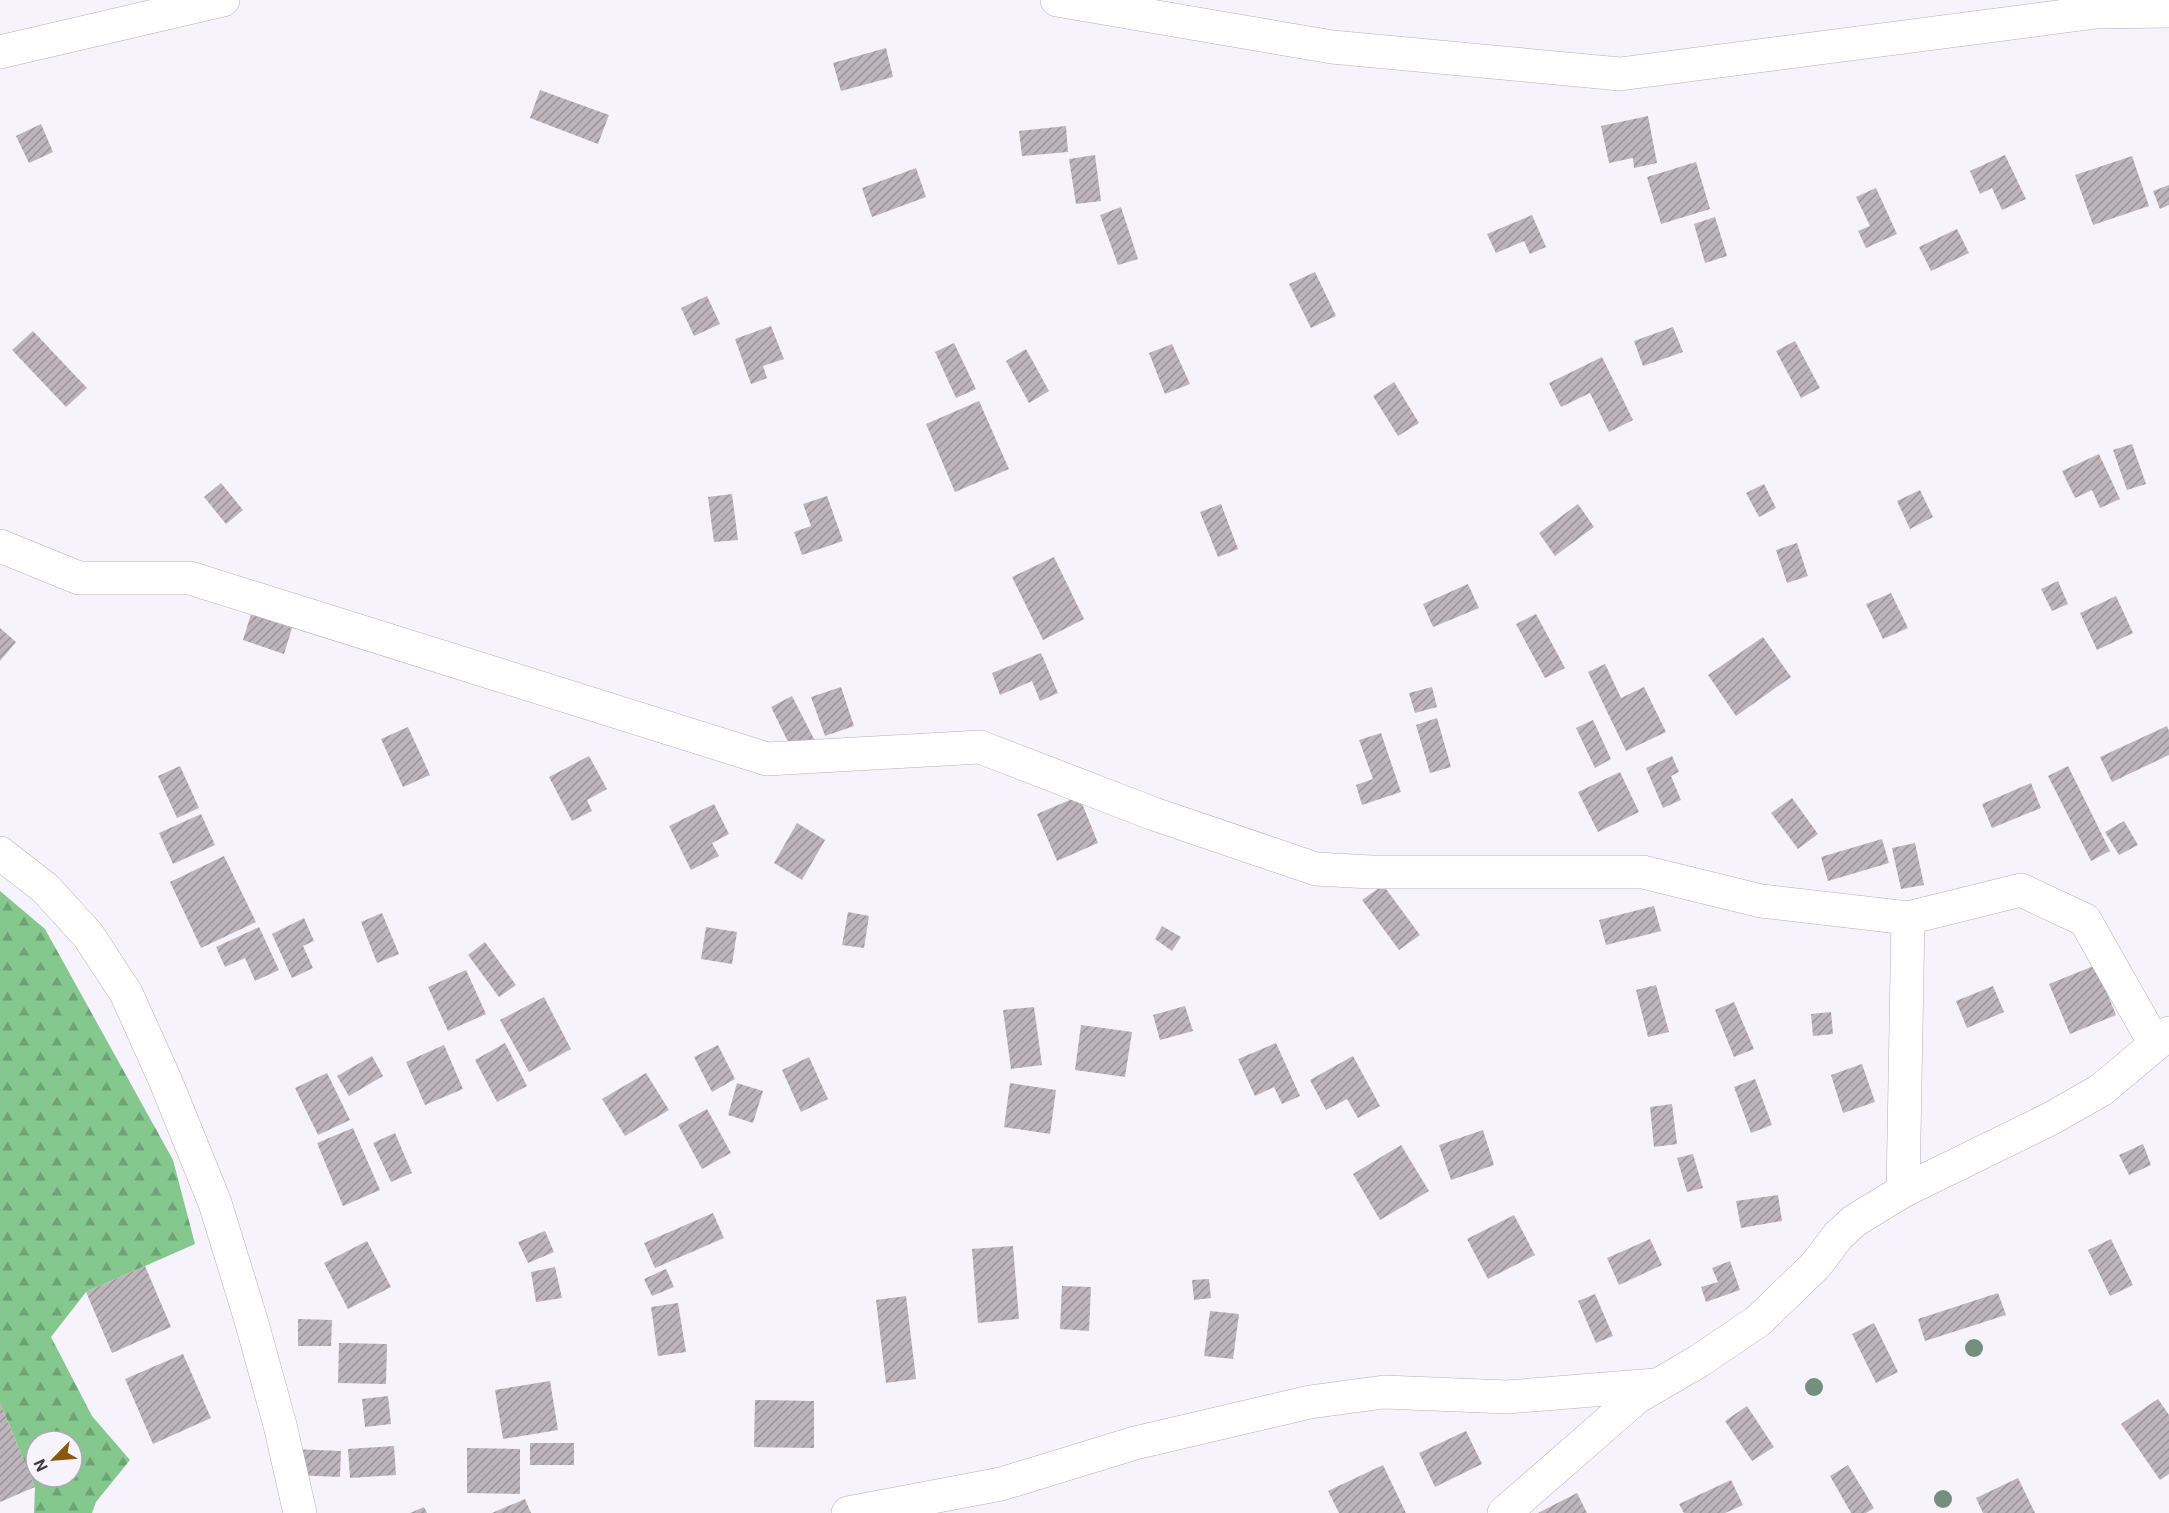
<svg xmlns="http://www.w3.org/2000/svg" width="2169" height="1513" font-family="Roboto,sans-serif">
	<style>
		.forest { fill: url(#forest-firs); fill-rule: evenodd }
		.building { fill: url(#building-hatch) }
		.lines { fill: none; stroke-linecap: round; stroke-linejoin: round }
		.minor-casing { stroke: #b3afb8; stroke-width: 34 }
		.minor { stroke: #fff; stroke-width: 33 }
		.tree { fill: #748f7e }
	</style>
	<defs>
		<pattern id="forest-firs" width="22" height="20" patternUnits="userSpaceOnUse" patternTransform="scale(1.5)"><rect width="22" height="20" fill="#84c88e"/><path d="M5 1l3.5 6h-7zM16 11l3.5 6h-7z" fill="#6da375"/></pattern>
		<pattern id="building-hatch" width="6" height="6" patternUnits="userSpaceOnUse" patternTransform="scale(1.5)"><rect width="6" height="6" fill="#beb4bb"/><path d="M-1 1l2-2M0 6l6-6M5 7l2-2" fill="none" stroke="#9c9399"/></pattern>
	</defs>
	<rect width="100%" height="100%" fill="#f7f3fd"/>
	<!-- forest -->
	<path class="forest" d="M0,891l45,38 128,231 22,84 -109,48 -35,45 41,79 38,44 -34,42 -4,11h-58l1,-26 -35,-84zM36,1441h36v36h-36z"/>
	<!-- building -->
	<path class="building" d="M886,48l7,29 -52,14 -8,-28z
		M540,90l69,25 -11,29 -68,-26z
		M1648,116l9,47 -23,5 -1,-10 -24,5 -8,-37z
		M41,124l12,28 -24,11 -13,-27z
		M1066,126l2,26 -46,4 -3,-25z
		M1095,155l6,46 -25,3 -7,-45z
		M2005,155l21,44 -24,11 -10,-22 -12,6 -10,-23z
		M2132,156l17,50 -56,19 -18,-50z
		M1696,162l14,47 -49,15 -14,-47z
		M916,168l10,29 -54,20 -10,-29z
		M2169,185v20l-9,4 -7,-18z
		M1876,188l21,46 -31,14 -8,-17 12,-5 -14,-29z
		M1121,207l17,52 -20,6 -18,-50z
		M1532,215l14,32 -16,7 -6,-13 -28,12 -9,-19z
		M1715,217l12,39 -22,7 -11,-39z
		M1957,229l12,24 -38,18 -12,-24z
		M1315,272l21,44 -25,12 -22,-44z
		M707,296l13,28 -26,12 -13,-28z
		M771,326l13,33 -21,7 4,12 -16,6 -16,-45z
		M1673,327l10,25 -40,14 -9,-25z
		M33,331l54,57 -21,19 -54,-57z
		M1795,341l25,47 -19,10 -25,-47z
		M954,343l22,46 -20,9 -21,-46z
		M1172,344l18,40 -25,10 -16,-41z
		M1026,349l23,42 -20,12 -23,-42z
		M1602,357l31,63 -24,12 -19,-39 -29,14 -12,-24z
		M1394,382l25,41 -21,13 -25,-40z
		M979,401l30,68 -54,23 -29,-68z
		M2132,444l14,40 -19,6 -14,-40z
		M2099,454l21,45 -20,9 -8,-18 -17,8 -13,-27z
		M221,483l22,27 -17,14 -22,-27z
		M1764,484l12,24 -17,9 -13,-24z
		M1920,490l13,27 -23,12 -13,-28z
		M732,494l6,46 -24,2 -6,-45z
		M827,496l16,45 -41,14 -8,-23 17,-6 -8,-22z
		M1221,504l17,45 -20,8 -18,-45z
		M1578,504l16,23 -39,29 -16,-23z
		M1797,543l11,33 -21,7 -11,-33z
		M1054,557l30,62 -41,21 -31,-63z
		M2058,581l10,23 -16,7 -11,-22z
		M1468,584l11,24 -46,19 -10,-23z
		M1891,593l17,35 -25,11 -17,-35z
		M2116,596l17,37 -36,17 -17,-37z
		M251,614l41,14 -8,26 -41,-14z
		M1536,614l29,54 -20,10 -29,-54z
		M0,628l16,14 -16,19z
		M1763,637l28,40 -55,39 -28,-41z
		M1041,653l17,40 -18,8 -8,-20 -32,14 -8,-22z
		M1605,664l16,34 23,-11 22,45 -40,19 -38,-79z
		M841,687l13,39 -29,10 -14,-39z
		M1432,687l5,20 -22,6 -6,-20z
		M792,696l23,45 -22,11 -22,-45z
		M1437,718l14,49 -21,6 -14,-48z
		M1593,720l18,39 -16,9 -19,-40z
		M2167,726l2,5v24l-57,27 -12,-25z
		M408,727l22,48 -27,12 -22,-48z
		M1381,733l20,59 -39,13 -6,-20 17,-6 -14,-39z
		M589,756l18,33 -20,11 5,11 -20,10 -23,-44z
		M1672,756l7,16 -8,4 10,24 -18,8 -17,-40z
		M180,766l19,42 -22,10 -19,-42z
		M2068,766l42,85 -19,10 -43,-85z
		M1620,772l19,40 -41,20 -20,-40z
		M2031,783l10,25 -49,20 -10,-24z
		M1079,796l19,47 -41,18 -20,-47z
		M1792,798l26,36 -20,15 -27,-36z
		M714,804l15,30 -17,9 7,13 -28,14 -22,-44z
		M201,814l14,31 -42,19 -14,-31z
		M2124,821l14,24 -19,10 -14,-23z
		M797,823l28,17 -23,40 -28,-17z
		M1882,839l7,24 -61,18 -7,-24z
		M1915,843l9,42 -23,4 -9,-41z
		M224,856l32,66 -55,26 -31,-66z
		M1383,885l37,50 -21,15 -37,-50z
		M1654,906l7,25 -55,14 -7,-25z
		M848,912l21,4 -5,32 -22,-3z
		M382,913l17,41 -22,9 -16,-41z
		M304,918l10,23 -11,5 10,22 -21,10 -20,-44z
		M1162,926l19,11 -9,14 -17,-12z
		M259,927l20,43 -24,11 -10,-23 -20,9 -9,-20z
		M706,927l31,5 -5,32 -31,-5z
		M485,942l31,43 -17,12 -31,-42z
		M2096,965l20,50 -46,19 -21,-50z
		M466,970l20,44 -38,17 -20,-44z
		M1656,985l13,47 -21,5 -12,-47z
		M1993,986l11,26 -37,16 -11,-27z
		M544,997l27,52 -42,23 -29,-52z
		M1734,1002l20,47 -20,8 -19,-47z
		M1185,1006l8,25 -33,9 -7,-25z
		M1034,1007l8,58 -31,4 -8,-59z
		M1831,1012l2,22 -20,2 -2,-22z
		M1081,1025l51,7 -7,45 -50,-7z
		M505,1043l22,43 -30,16 -22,-42z
		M1276,1043l24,53 -18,8 -8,-17 -19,9 -17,-37z
		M444,1045l19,44 -38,16 -19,-43z
		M718,1045l17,34 -23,13 -18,-35z
		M372,1056l11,20 -34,20 -12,-20z
		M1353,1056l27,50 -22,12 -11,-19 -21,11 -16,-30z
		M809,1057l19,42 -27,13 -19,-42z
		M1862,1064l13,38 -32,11 -12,-38z
		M327,1073l23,47 -32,15 -23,-47z
		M646,1073l23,37 -44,26 -23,-37z
		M1755,1079l17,46 -21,8 -17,-46z
		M737,1083l26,8 -10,32 -25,-8z
		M1010,1083l46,7 -6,44 -46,-7z
		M1672,1104l5,40 -23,3 -4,-40z
		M707,1109l24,44 -29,16 -24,-44z
		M353,1128l27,62 -37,16 -26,-63z
		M1483,1130l11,35 -43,15 -12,-35z
		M395,1133l17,40 -21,9 -18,-39z
		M2143,1144l8,21 -22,10 -10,-20z
		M1401,1145l28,46 -49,29 -27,-46z
		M1693,1154l10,34 -16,4 -10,-34z
		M1778,1195l4,26 -41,7 -5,-27z
		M713,1213l11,25 -69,30 -11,-25z
		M1514,1215l21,40 -47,24 -21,-40z
		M545,1231l9,21 -26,11 -10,-21z
		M1650,1239l12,26 -43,20 -12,-27z
		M2111,1239l22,46 -23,11 -22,-46z
		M367,1241l24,46 -43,22 -24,-46z
		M1013,1246l6,73 -41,4 -6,-74z
		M1730,1261l10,29 -34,12 -5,-15 17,-5 -6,-14z
		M145,1266l26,61 -59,26 -26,-61z
		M555,1267l7,31 -26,4 -5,-30z
		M666,1269l8,18 -22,9 -8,-17z
		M1209,1279l2,19 -17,2 -2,-20z
		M1062,1286l29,1 -2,44 -29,-2z
		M1998,1293l8,22 -81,26 -7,-22z
		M1595,1294l18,42 -17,7 -18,-42z
		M906,1296l10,83 -30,4 -10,-83z
		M678,1303l8,49 -28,4 -7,-49z
		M1210,1311l29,3 -6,45 -29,-3z
		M298,1319l34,1 -1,26h-33z
		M1874,1323l24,49 -22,11 -24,-49z
		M339,1343l48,1 -1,40 -48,-1z
		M183,1354l28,64 -58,26 -28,-65z
		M550,1381l8,49 -55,9 -8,-49z
		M388,1396l3,28 -26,3 -3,-28z
		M2158,1399l11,16v59l-9,6 -39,-56z
		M755,1400l59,1v47l-60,-1z
		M0,1403l35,84 -35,15z
		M1747,1406l27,41 -22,14 -27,-40z
		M1466,1431l16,33 -47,23 -16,-34z
		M530,1443h44v22h-44z
		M394,1446l2,29 -46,3 -2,-29z
		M467,1448l53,1v45l-53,-1z
		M293,1449l48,2 -1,26 -47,-2z
		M1383,1465l23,48h-67l-11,-22z
		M1848,1465l26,43 -8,5h-15l-21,-37z
		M2018,1478l17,35h-52l-7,-15z
		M1731,1480l12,25 -18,8h-41l-5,-9z
		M1577,1493l10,20h-49z
		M525,1499l6,14h-39z
		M424,1507l3,6h-17z"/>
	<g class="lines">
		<!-- minor casing -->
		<g class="minor-casing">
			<path id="minor" d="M1057,0l275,47 288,27 476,-62 73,-1
				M0,52l223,-52
				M0,546l79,32h111l577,181 213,-12 174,67 162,55 55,3h272l118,29 147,17 113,-28 64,30 70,124
				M0,853l45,35 43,47 38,58 40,89 49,121 36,117 29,105 20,88
				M1903,1191l5,-273
				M848,1513l153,-29 134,-41 175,-41 74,-10 123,5 148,-12
				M1504,1513l133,-116 62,-36 59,-40 58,-56 22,-29 16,-15 49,-30 149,-73 49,-28 68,-57"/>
		</g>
		<!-- minor -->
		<use href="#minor" class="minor"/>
	</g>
	<!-- trees -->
	<g class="tree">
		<circle cx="1974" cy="1348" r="9"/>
		<circle cx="1814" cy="1387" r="9"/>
		<circle cx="1943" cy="1499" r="9"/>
	</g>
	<!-- north arrow -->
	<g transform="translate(54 1459) rotate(245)"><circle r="28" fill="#f7f3fd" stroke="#aca9b1" stroke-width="1.5"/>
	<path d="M0-4.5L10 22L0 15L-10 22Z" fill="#8d570b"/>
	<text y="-9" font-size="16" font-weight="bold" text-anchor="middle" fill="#3c3a3e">N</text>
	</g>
</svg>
